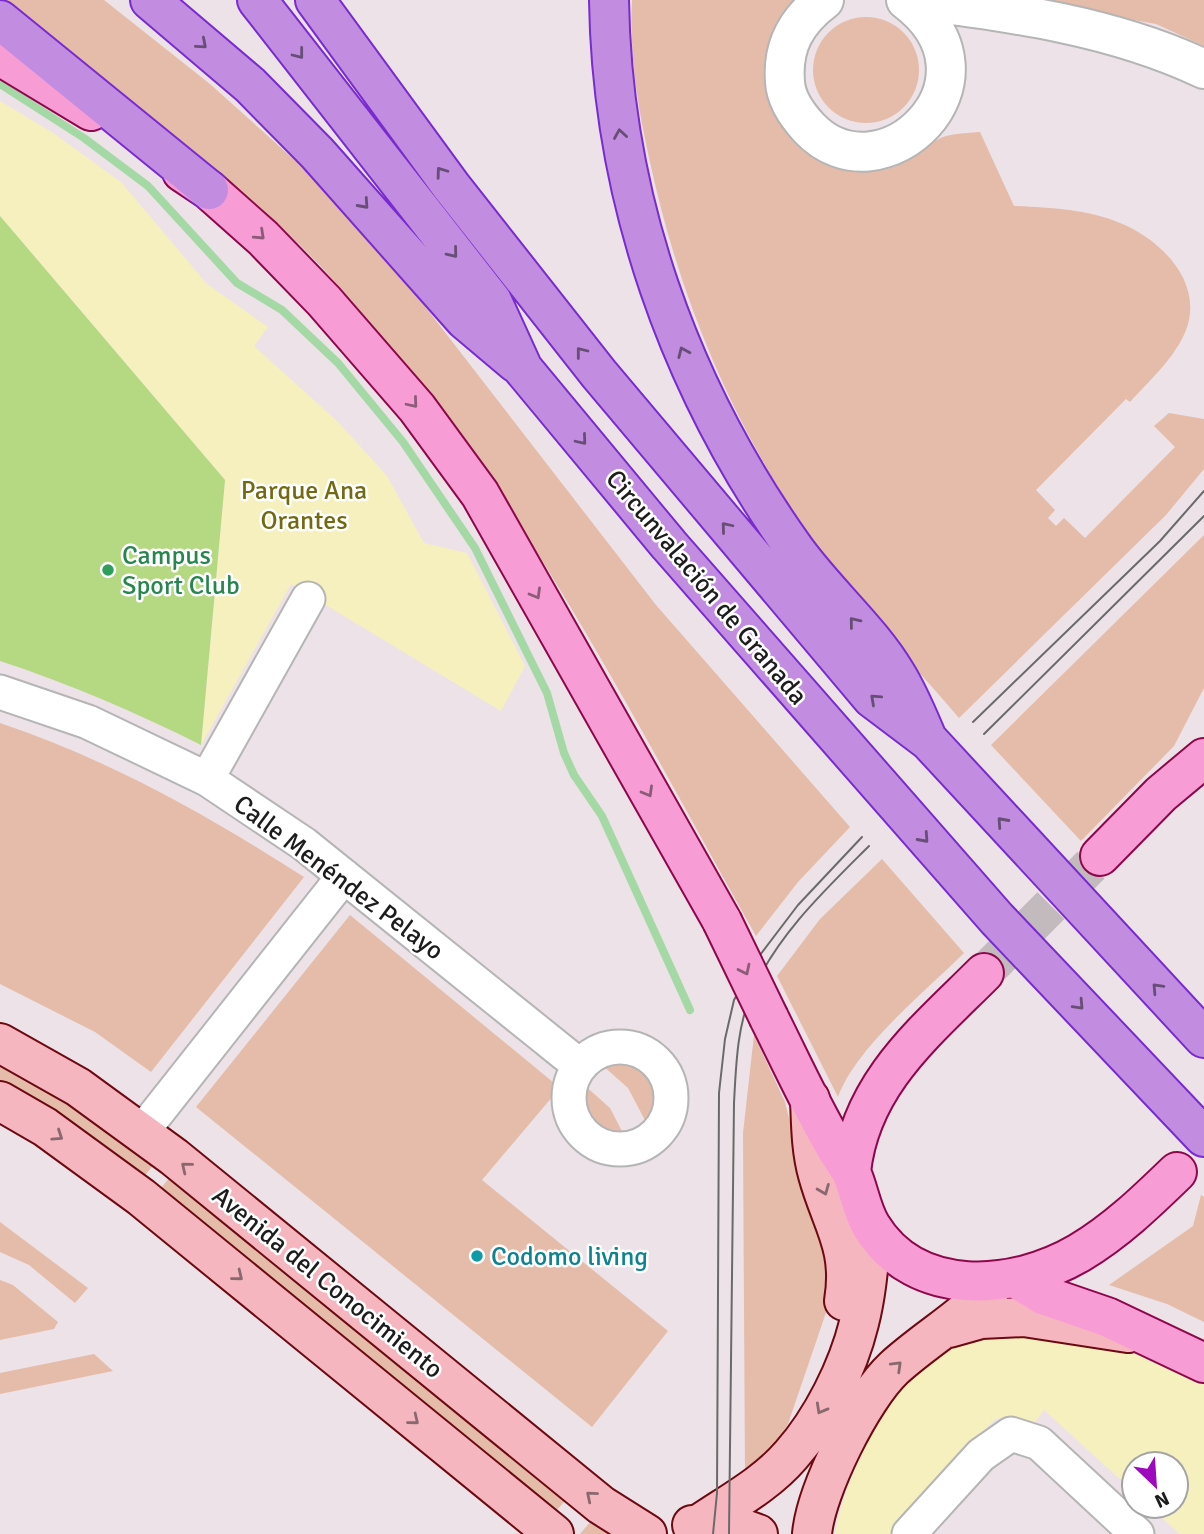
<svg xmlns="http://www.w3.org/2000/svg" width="1204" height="1534" font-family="Signika,sans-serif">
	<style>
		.grass { fill: #e5bca9 }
		.park { fill: #f6f0bf }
		.pitch { fill: #b4d982 }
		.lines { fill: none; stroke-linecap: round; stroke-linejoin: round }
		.stream { stroke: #a4d9a6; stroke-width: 8 }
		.primary-tunnel { stroke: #c3babe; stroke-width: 38; stroke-dasharray: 38 19; stroke-linecap: butt }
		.minor-casing { stroke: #b5b5b5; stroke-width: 37 }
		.tertiary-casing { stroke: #b5b5b5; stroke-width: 42 }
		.secondary-casing { stroke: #6c0911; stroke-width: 42 }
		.primary-casing { stroke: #8d074c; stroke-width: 42 }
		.motorway-casing { stroke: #782bce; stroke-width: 42 }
		.minor { stroke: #fff; stroke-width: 33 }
		.tertiary { stroke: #fff; stroke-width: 38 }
		.secondary { stroke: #f6b6bf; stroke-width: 38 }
		.primary { stroke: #f79cd4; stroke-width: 38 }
		.motorway { stroke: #c28ce1; stroke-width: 38 }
		.tram { stroke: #6a6a6a; stroke-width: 2 }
		.primary-bridge-casing { stroke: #8d074c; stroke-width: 42; stroke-linecap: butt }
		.primary-bridge { stroke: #f79cd4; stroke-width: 38 }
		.oneway { stroke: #674e75 }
		.oneway2 { stroke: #8a5c78 }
		.oneway3 { stroke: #89696e }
		.leisure-dot { fill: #2e9e5b; stroke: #fff; stroke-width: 2.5 }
		.culture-dot { fill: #0f9aa8; stroke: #fff; stroke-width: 2.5 }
		.labels { text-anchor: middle; stroke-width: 5; stroke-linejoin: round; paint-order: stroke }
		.park-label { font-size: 26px; fill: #736910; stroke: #fff }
		.leisure-label { font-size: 26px; fill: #27864d; stroke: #fff; text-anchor: start }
		.street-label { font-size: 26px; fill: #1c1c1c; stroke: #fff }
		.culture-label { font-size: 26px; fill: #0d838f; stroke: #fff; text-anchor: start }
	</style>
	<rect width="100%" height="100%" fill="#ede2e7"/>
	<!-- grass -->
	<path class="grass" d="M0,0h104l106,84 99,89 97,109 250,323 194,222 -52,55 -42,54c-115,-204 -222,-418 -373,-598 -30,-36 -61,-73 -95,-104 -89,-81 -192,-151 -288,-224z
		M632,0h162c-21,17 -28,51 -28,78 0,55 64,102 117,92 24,-4 39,-24 60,-33 11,-4 26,-4 37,-5l34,74c36,2 73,3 106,17 42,17 84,60 66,107 -11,28 -37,51 -56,72l-4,-3 -90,91 19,20 -7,8 8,8 8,-8 21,20 90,-91 -21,-21 15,-13 35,6v50l-38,46 -207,203c-41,-48 -85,-94 -123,-145 -92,-122 -154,-262 -186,-411 -12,-53 -21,-107 -18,-162z
		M1023,0h181v46l-48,-22z
		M813 70a53 53 0 1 1 106 0a53 53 0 1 1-106 0Z
		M1204,535v153l-30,58 -93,95 -90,-96z
		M0,723c110,37 207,92 304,154l-153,195 -56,-40 -95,-48z
		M882,859l82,94c-38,38 -108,94 -126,144l-61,-121 43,-57z
		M350,915l204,168 -1,13 -71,84 186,151 -76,96 -396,-320z
		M754,1035l31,67 12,48 28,70 7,75 -44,129 -13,22 -30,32 -2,-345z
		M0,1056l158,103 -19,24 -139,-94z
		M613,1059c40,-1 58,35 35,67l-20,-38 -27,-24z
		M583,1084l27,24 15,29c-31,-1 -48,-22 -42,-53z
		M175,1171l395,324 -19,22 -395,-323z
		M1201,1195l3,2v125l-37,-18 -58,-19 84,-59z
		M0,1222l88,66 -13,15 -46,-38 -29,-13z
		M0,1280l13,5 45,37 -4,7 -54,11z
		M94,1354l19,17 -113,23v-21z
		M596,1515l25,19h-41z"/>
	<!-- park -->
	<path class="park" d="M0,101l53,32 68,49 86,102 61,43 -14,19 84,76 49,54 37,67 43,10 58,113 -24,45 -210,-127 -90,161 24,-265 -225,-264z
		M994,1328c74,10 143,18 210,54v152h-24l-31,-28h27v-42h-42v28l-90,-82 -9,12 -28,-6 -13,4 -104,114h-55c10,-56 54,-152 105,-182 17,-10 37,-17 54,-24z"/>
	<!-- pitch -->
	<path class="pitch" d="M0,216l225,264 -24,265c-66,-33 -131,-61 -201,-84z"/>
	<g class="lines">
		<!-- stream -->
		<path class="stream" d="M0,84l84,54 64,48 89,97 45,27 56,53 65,79 72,106 72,145 17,60 10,22 28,41 88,194"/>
		<!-- primary-tunnel -->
		<path class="primary-tunnel" d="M984,973l116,-117"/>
		<!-- minor casing -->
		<g class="minor-casing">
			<path id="minor" d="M0,692l88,30 119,57 97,65 276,222
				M207,779l101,-180
				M569 1098a51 51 0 1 1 102 0a51 51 0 1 1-102 0Z
				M141,1133l203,-257
				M909,1534l72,-79 30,-21 28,9 98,91"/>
		</g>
		<!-- tertiary casing -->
		<g class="tertiary-casing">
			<path id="tertiary" d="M824,0c-28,21 -42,46 -39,82 1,18 12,33 24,46 72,76 203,-48 97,-128
				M912,0c99,12 201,26 292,69"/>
		</g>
		<!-- secondary casing -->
		<g class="secondary-casing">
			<path id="secondary" d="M0,1043l78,44 96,70 427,348 46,29
				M810,1099c1,25 1,51 8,76 13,48 35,72 26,126
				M0,1101l45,26 96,70 413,337
				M949,1328l32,-9 43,-2 104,16
				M701,1523c31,-21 65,-39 90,-68 31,-35 57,-87 68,-132 8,-31 10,-64 13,-95
				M692,1525l38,-1 28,10
				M812,1534c4,-44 50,-136 82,-166 33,-30 73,-52 102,-86"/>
		</g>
		<!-- primary casing -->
		<g class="primary-casing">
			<path id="primary" d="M0,56l91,55
				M182,172l27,18 54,48 61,63 93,107 63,86 242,427
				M1100,856l61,-62 43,-36
				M769,1018c21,42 41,86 65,127 5,9 12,18 17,27 8,18 10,37 20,54 45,73 143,65 208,27 37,-22 67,-51 98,-81
				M851,1172c9,-88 74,-140 133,-199
				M1015,1278l28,17 64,22 97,46"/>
		</g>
		<!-- motorway casing -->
		<g class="motorway-casing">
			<path id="motorway" d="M150,0l100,85 67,68 148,167 51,43
				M257,0l235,301 31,68 146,176 328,374 207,218
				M315,0l136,186 148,188 273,324 57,43 275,297
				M609,0c3,198 70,386 184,547 30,43 77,83 103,127 12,19 21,41 30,62
				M0,20l209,170"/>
		</g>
		<!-- minor -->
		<use href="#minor" class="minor"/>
		<!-- tertiary -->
		<use href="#tertiary" class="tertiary"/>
		<!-- secondary -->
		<use href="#secondary" class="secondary"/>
		<!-- primary -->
		<use href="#primary" class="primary"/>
		<!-- motorway -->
		<use href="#motorway" class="motorway"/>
		<!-- tram -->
		<path class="tram" d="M973,722l187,-181 44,-50
			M984,734l220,-218
			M713,1534l4,-41 2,-400 6,-54 9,-39 26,-45 38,-50 64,-68
			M729,1534l5,-431c2,-37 3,-77 18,-111 26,-58 73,-102 117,-146"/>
		<!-- primary-bridge casing -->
		<g class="primary-bridge-casing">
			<path id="primary-bridge" d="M722,921l47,97"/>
		</g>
		<!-- primary-bridge -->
		<use href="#primary-bridge" class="primary-bridge"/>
	</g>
	<!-- one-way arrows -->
	<defs><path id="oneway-chevron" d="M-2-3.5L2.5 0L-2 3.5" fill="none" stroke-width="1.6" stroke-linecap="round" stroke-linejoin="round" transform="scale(1.75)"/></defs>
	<g class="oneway">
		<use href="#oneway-chevron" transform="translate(202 44) rotate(41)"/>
		<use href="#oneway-chevron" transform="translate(299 54) rotate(52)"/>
		<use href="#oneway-chevron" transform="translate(620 134) rotate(-99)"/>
		<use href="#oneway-chevron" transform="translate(441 172) rotate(-126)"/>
		<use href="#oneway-chevron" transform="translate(364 204) rotate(48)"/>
		<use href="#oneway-chevron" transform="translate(453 253) rotate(51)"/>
		<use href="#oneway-chevron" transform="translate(581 352) rotate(-128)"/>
		<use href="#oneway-chevron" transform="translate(683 352) rotate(-114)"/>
		<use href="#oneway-chevron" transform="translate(582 440) rotate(50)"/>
		<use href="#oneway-chevron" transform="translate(726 527) rotate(-130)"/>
		<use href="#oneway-chevron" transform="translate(854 622) rotate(-129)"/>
		<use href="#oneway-chevron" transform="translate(875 699) rotate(-138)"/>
		<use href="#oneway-chevron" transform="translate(1002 822) rotate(-132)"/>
		<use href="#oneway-chevron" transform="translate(924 838) rotate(48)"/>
		<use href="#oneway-chevron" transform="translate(1157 988) rotate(-133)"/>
		<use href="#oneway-chevron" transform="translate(1079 1005) rotate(47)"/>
	</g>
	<g class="oneway2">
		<use href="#oneway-chevron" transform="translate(260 235) rotate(43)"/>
		<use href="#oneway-chevron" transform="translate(413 403) rotate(50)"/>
		<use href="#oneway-chevron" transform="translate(536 594) rotate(60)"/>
		<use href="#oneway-chevron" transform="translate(648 792) rotate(60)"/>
		<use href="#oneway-chevron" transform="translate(745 970) rotate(64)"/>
	</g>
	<g class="oneway3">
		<use href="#oneway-chevron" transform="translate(58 1136) rotate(34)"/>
		<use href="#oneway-chevron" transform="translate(186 1167) rotate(-141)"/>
		<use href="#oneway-chevron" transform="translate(824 1190) rotate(68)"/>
		<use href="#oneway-chevron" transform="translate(238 1276) rotate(39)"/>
		<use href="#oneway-chevron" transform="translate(897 1366) rotate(-44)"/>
		<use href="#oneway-chevron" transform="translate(821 1409) rotate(119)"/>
		<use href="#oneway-chevron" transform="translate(414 1420) rotate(39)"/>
		<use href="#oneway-chevron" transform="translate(591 1496) rotate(-140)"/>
	</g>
	<!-- markers -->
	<circle class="leisure-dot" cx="108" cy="570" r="7"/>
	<circle class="culture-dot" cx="477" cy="1256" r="7"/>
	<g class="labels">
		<!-- park labels -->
		<g class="park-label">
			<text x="304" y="499">Parque Ana<tspan x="304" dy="30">Orantes</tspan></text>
		</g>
		<!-- leisure labels -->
		<g class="leisure-label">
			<text x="122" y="564">Campus<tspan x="122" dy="30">Sport Club</tspan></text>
		</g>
		<!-- street labels -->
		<g class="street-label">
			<text transform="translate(707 587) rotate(50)" y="9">Circunvalación de Granada</text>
			<text transform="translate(339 877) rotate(37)" y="9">Calle Menéndez Pelayo</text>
			<text transform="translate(328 1282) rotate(39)" y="9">Avenida del Conocimiento</text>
		</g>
		<!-- culture labels -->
		<g class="culture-label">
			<text x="491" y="1265">Codomo living</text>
		</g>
	</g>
	<!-- north arrow -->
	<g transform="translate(1155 1485) rotate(155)"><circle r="33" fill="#ffffff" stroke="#a4a4a4" stroke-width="2"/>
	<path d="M0-5L12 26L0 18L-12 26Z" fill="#9d09be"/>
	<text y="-10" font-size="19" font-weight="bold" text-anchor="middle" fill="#1c1c1c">N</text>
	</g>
</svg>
